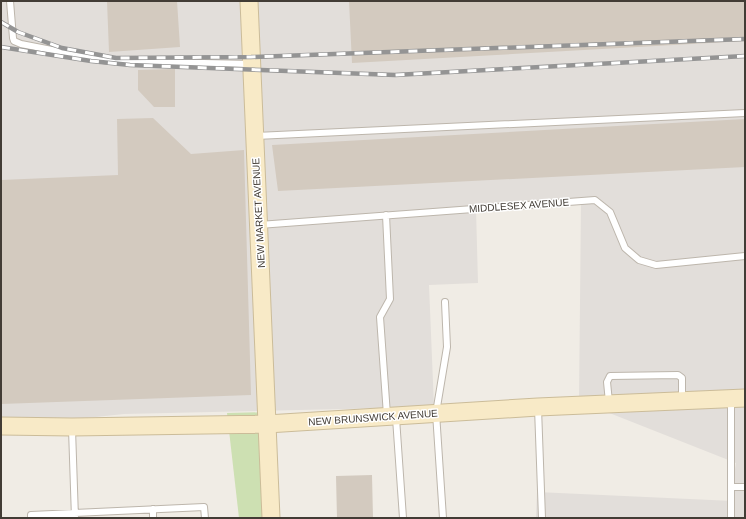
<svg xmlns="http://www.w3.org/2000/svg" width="746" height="519" font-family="Helvetica,sans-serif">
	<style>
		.industrial { fill: #e2deda }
		.green { fill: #cde0b2 }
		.building { fill: #d3cabf }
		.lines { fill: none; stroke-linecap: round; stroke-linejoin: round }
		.lane-casing { stroke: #bdb6ac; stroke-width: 8 }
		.secondary-casing { stroke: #cbbc99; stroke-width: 19 }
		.lane { stroke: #fff; stroke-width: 6 }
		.secondary { stroke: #f8eac7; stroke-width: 17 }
		.rail-casing { stroke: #949494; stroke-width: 4.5 }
		.rail { stroke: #fff; stroke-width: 3; stroke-dasharray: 9; stroke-linecap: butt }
		.labels { text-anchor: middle; stroke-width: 3; stroke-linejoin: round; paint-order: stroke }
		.street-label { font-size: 10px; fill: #423c35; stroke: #fff }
	</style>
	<rect width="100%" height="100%" fill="#f0ece5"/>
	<!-- industrial -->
	<path class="industrial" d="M1,1h744v517h-209l1,-26 196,9 -1,-14 4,-24 -157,-62 2,-198 -105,6 2,74 -49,2 5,122 -310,7 -123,13z"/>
	<!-- green -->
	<path class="green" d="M273,412l4,106h-38l-12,-105z"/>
	<!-- building -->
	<path class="building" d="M107,1h70l3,46 -71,5z
		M349,1h396v40l-393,22z
		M175,69v38h-21l-16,-17v-20z
		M153,118l38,36 53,-4 7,245 -250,9v-224l117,-5 -1,-56z
		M745,119v48l-467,24 -6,-46z
		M372,475l1,43h-36l-1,-42z"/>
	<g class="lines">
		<!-- lane casing -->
		<g class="lane-casing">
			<path id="lane" d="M10,1l3,37 1,3 7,3 87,17 143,3
				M256,136l489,-23
				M386,215l4,84 -10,18 7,98
				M259,225l336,-25 15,12 15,36 14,12 17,5 89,-9
				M731,400v118
				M609,402l-2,-20 3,-6 68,-1 4,3v21
				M538,408l4,110
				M396,418l7,100
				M72,429l3,89
				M732,487h13
				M153,509v9
				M31,518v-3l173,-8 1,11
				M443,518l-7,-105 11,-66 -2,-45"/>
		</g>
		<!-- secondary casing -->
		<g class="secondary-casing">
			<path id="secondary" d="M249,1l22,517
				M1,426l71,1 195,-3 271,-17 207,-9"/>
		</g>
		<!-- lane -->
		<use href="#lane" class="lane"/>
		<!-- secondary -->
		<use href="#secondary" class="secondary"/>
		<!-- rail casing -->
		<g class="rail-casing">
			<path id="rail" d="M1,22l17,10 44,16 54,10 135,-1 494,-18
				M1,47l90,14 39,4 265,10 350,-19"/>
		</g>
		<!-- rail -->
		<use href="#rail" class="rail"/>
	</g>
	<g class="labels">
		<!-- street labels -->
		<g class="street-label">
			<text transform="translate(519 205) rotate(-4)" y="4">MIDDLESEX AVENUE</text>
			<text transform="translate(258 213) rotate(-93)" y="4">NEW MARKET AVENUE</text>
			<text transform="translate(373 417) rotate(-4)" y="4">NEW BRUNSWICK AVENUE</text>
		</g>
	</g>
	<!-- border -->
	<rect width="746" height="519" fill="none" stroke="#423c35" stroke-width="4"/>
</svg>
